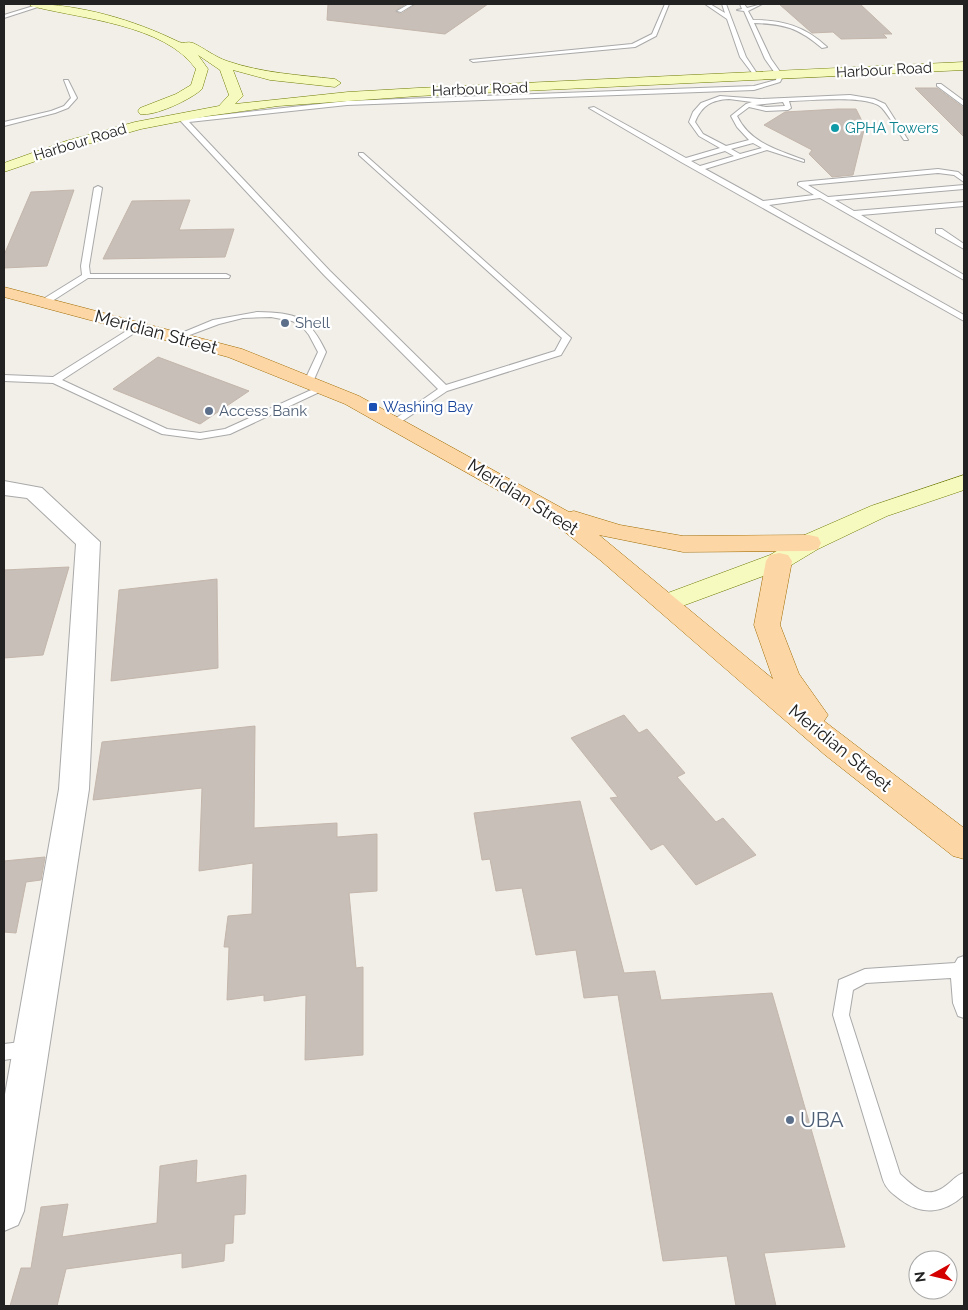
<svg xmlns="http://www.w3.org/2000/svg" width="968" height="1310" font-family="Raleway,sans-serif">
	<style>
		.building { fill: #c7bfb8; stroke: #c4b6ab }
		.lines { fill: none; stroke-linecap: round; stroke-linejoin: round }
		.lane-casing { stroke: #a9a9a9; stroke-width: 2 }
		.street-casing { stroke: #a9a9a9; stroke-width: 2 }
		.secondary-casing { stroke: #707d05; stroke-width: 1 }
		.primary-casing { stroke: #a06b00; stroke-width: 1 }
		.lane { fill: #fff; fill-rule: evenodd }
		.street { fill: #fff; fill-rule: evenodd }
		.secondary { fill: #f7fabf; fill-rule: evenodd }
		.primary { fill: #fcd6a4; fill-rule: evenodd }
		.culture-dot { fill: #0f9aa8; stroke: #fff; stroke-width: 2 }
		.service-dot { fill: #5c6f8a; stroke: #fff; stroke-width: 2 }
		.transit-dot { fill: #1a4fb4; stroke: #fff; stroke-width: 2 }
		.labels { text-anchor: middle; stroke-width: 4.5; stroke-linejoin: round; paint-order: stroke }
		.far-street-label { font-size: 15px; fill: #222; stroke: #fff }
		.far-culture-label { font-size: 15px; fill: #0d838f; stroke: #fff; text-anchor: start }
		.far-service-label { font-size: 15px; fill: #4e5e75; stroke: #fff; text-anchor: start }
		.far-transit-label { font-size: 15px; fill: #164399; stroke: #fff; text-anchor: start }
		.street-label { font-size: 18px; fill: #222; stroke: #fff }
		.near-service-label { font-size: 21px; fill: #4e5e75; stroke: #fff; text-anchor: start }
	</style>
	<rect width="100%" height="100%" fill="#f2efe9"/>
	<!-- building -->
	<path class="building" d="M328,4h78l-11,7 6,3 15,-10h72l-43,30 -118,-14z
		M779,4h81l32,30h-9l4,4 -46,1 -8,-7 -21,1z
		M915,88h22l27,20v29z
		M838,109h18l7,14 1,7 -11,45 -21,2 -23,-23 3,-4 -48,-25 21,-13z
		M74,190l-27,76 -43,2v-13l27,-63z
		M190,200l-11,30 55,-1 -9,28 -122,2 29,-58z
		M158,357l91,34 -49,33 -87,-35z
		M69,567l-26,88 -39,3v-88z
		M217,579l1,89 -107,13 8,-91z
		M624,715l15,18 8,-4 38,44 -8,4 39,45 7,-4 33,37 -60,30 -33,-41 -12,6 -41,-52 8,-1 -47,-59z
		M255,726l-1,102 83,-5v14l40,-3v57l-28,2 7,75 7,-1v88l-58,5 1,-65 -42,6v-6l-37,5 2,-53h-5l4,-31 24,-2 1,-51 -54,8 3,-83 -109,12 9,-58z
		M580,801l44,172 31,-2 6,29 111,-7 73,254 -81,6 12,53h-40l-9,-50 -64,5 -45,-266 -34,3 -8,-48 -40,5 -14,-67 -26,3 -6,-32 -8,1 -8,-47z
		M45,857l-4,23 -15,2 -10,51 -12,-1v-71z
		M197,1160l-1,23 50,-8 -1,39 -11,1 -1,28 -8,1 -1,17 -42,7v-15l-116,16 -9,37h-47l11,-38h10l10,-61 27,-3 -6,33 95,-14 3,-57z"/>
	<g class="lines">
		<!-- lane casing -->
		<g class="lane-casing">
			<path id="lane" d="M40,4l4,1 -40,13v-3z
				M409,4h5l-13,8 -4,-1z
				M665,4h4l-13,32 -21,11 -162,15 -3,-2 162,-16 20,-10z
				M705,4h5l15,9 -3,-9h4l20,53 14,21h-4l-16,-21 -13,-38z
				M740,4h4l3,4 15,-4 -14,7 5,9c29,0 52,6 74,27l-5,1c-24,-20 -37,-24 -68,-25l17,36 12,17 -3,6 -26,8 -407,15 -158,17 141,149 116,114 109,-34 7,-13 -203,-183v-2h4l208,185 -10,17 -114,36 -52,35 -3,-1v-4l46,-32 -114,-114 -148,-159 5,-1 4,4 162,-18 407,-15 22,-6 1,-4 -12,-17 -21,-48 -7,-1 5,-1z
				M64,80h4l9,18 -9,10 -13,5 -51,13v-4l47,-11 13,-5 7,-8z
				M937,84h4l23,17v5l-27,-20z
				M850,95l24,4 11,5 23,36h-4c-7,-10 -14,-23 -22,-32 -13,-14 -73,-7 -93,-7l2,7 -3,2 -22,1 -17,-4 -12,9c13,27 41,34 67,44v2l-37,-12 -62,19 58,32 51,-6 -16,-10v-2l2,-1 138,-13 20,3 6,5v5l-10,-7 -16,-2 -130,12 20,12 136,-12v4l-129,11 19,11 110,-9v4l-103,9 103,60v5l-144,-82 -51,7 195,110v6l-283,-159 -92,-54 5,-1 92,51 34,-10 -21,-12 -10,-14 4,-10 8,-9 19,-7 40,3zM729,99l23,3 -6,2 -15,12 6,11 12,13 -23,6 -23,-12 -8,-12c7,-17 17,-22 34,-23zM783,102l2,4 -19,1 -11,-2zM753,143l9,5 -22,6 -9,-5zM725,151l9,5 -34,10 -9,-5z
				M98,186l4,2 -13,78 1,8h136l4,2 -1,2h-141l-42,27h-6v-4l42,-26 -1,-9 13,-78z
				M936,229h6l22,15v5l-28,-16z
				M257,312c39,1 52,4 69,40l-14,32h-6l-2,-2 14,-30 -9,-17 -8,-10 -9,-4 -21,-4 -28,1 -24,6 -40,15 -7,-2 41,-17z
				M139,323l4,3 -1,2 -80,52 105,49 33,4 25,-4 95,-43h6l2,2 -98,46 -30,5 -38,-5 -109,-51 -49,-2v-6l49,2z
				M964,956v62l-6,-2 -5,-13 -2,-25 -85,5 -13,7 -4,25 51,159c16,15 28,27 48,10 6,-5 9,-9 16,-11v22c-19,18 -42,21 -63,5 -8,-6 -15,-11 -18,-20l-50,-165 6,-35 26,-11 90,-6 3,-5z
				M29,1041l6,2 3,6 -3,6 -31,5v-16z"/>
		</g>
		<!-- street casing -->
		<g class="street-casing">
			<path id="street" d="M4,481l38,7 58,54 -11,247 -65,422 -6,14 -14,6v-131l55,-311 17,-245 -49,-46 -23,-3z"/>
		</g>
		<!-- secondary casing -->
		<g class="secondary-casing">
			<path id="secondary" d="M30,4c50,0 104,16 149,38 4,2 9,-1 14,1 11,5 22,14 34,18 35,12 72,14 108,18l6,4 -6,4 -65,-7 -37,-10 10,26 -8,8 113,-12 70,-4 546,-26v8l-546,26 -140,10 -70,10 -67,13 -64,18 -73,25v-9l62,-22 69,-19 84,-16 10,-11 -9,-25 -22,-15 10,14 -6,20c-10,10 -48,28 -62,25l-2,-3 2,-3 36,-14 15,-9 5,-16c-32,-45 -115,-50 -165,-63z
				M964,475v15l-77,26 -69,33 -30,18 -122,45 -9,-3 -4,-6 4,-6 113,-42 30,-18 71,-31z"/>
		</g>
		<!-- primary casing -->
		<g class="primary-casing">
			<path id="primary" d="M4,287l238,62 117,47 210,116 5,-1 46,14 63,11 126,-1 9,2 3,6 -3,6 -9,2 -126,1 -84,-17 174,144 -19,-54 12,-64 4,-6 9,-2 9,2 4,6 -12,64 19,49 29,41 -4,6 140,107v31l-11,-3 -128,-101 -225,-195 -53,-42 -202,-114 -117,-47 -224,-60z"/>
		</g>
		<!-- lane -->
		<use href="#lane" class="lane"/>
		<!-- street -->
		<use href="#street" class="street"/>
		<!-- secondary -->
		<use href="#secondary" class="secondary"/>
		<!-- primary -->
		<use href="#primary" class="primary"/>
	</g>
	<!-- markers -->
	<circle class="culture-dot" cx="835" cy="128" r="5"/>
	<g class="service-dot">
		<circle cx="285" cy="323" r="5"/>
		<circle cx="209" cy="411" r="5"/>
		<circle cx="790" cy="1120" r="5"/>
	</g>
	<rect class="transit-dot" x="368" y="402" width="10" height="10" rx="2.5"/>
	<g class="labels">
		<!-- far-street labels -->
		<g class="far-street-label">
			<text transform="translate(884 70) rotate(-3)" y="5">Harbour Road</text>
			<text transform="translate(480 89) rotate(-2)" y="5">Harbour Road</text>
			<text transform="translate(80 142) rotate(-17)" y="5">Harbour Road</text>
		</g>
		<!-- far-culture labels -->
		<g class="far-culture-label">
			<text x="845" y="133">GPHA Towers</text>
		</g>
		<!-- far-service labels -->
		<g class="far-service-label">
			<text x="295" y="328">Shell</text>
			<text x="219" y="416">Access Bank</text>
		</g>
		<!-- far-transit labels -->
		<g class="far-transit-label">
			<text x="383" y="412">Washing Bay</text>
		</g>
		<!-- street labels -->
		<g class="street-label">
			<text transform="translate(156 332) rotate(15)" y="6">Meridian Street</text>
			<text transform="translate(523 497) rotate(32)" y="6">Meridian Street</text>
			<text transform="translate(840 748) rotate(39)" y="6">Meridian Street</text>
		</g>
		<!-- near-service labels -->
		<g class="near-service-label">
			<text x="800" y="1127">UBA</text>
		</g>
	</g>
	<!-- border -->
	<rect width="968" height="1310" fill="none" stroke="#222222" stroke-width="10"/>
	<!-- north arrow -->
	<g transform="translate(933 1275) rotate(262)"><circle r="24" fill="#ffffff" stroke="#a7a7a7"/>
	<path d="M0-4L9 19L0 12L-9 19Z" fill="#d40000"/>
	<text y="-8" font-size="14" font-weight="bold" text-anchor="middle" fill="#222222">N</text>
	</g>
</svg>
